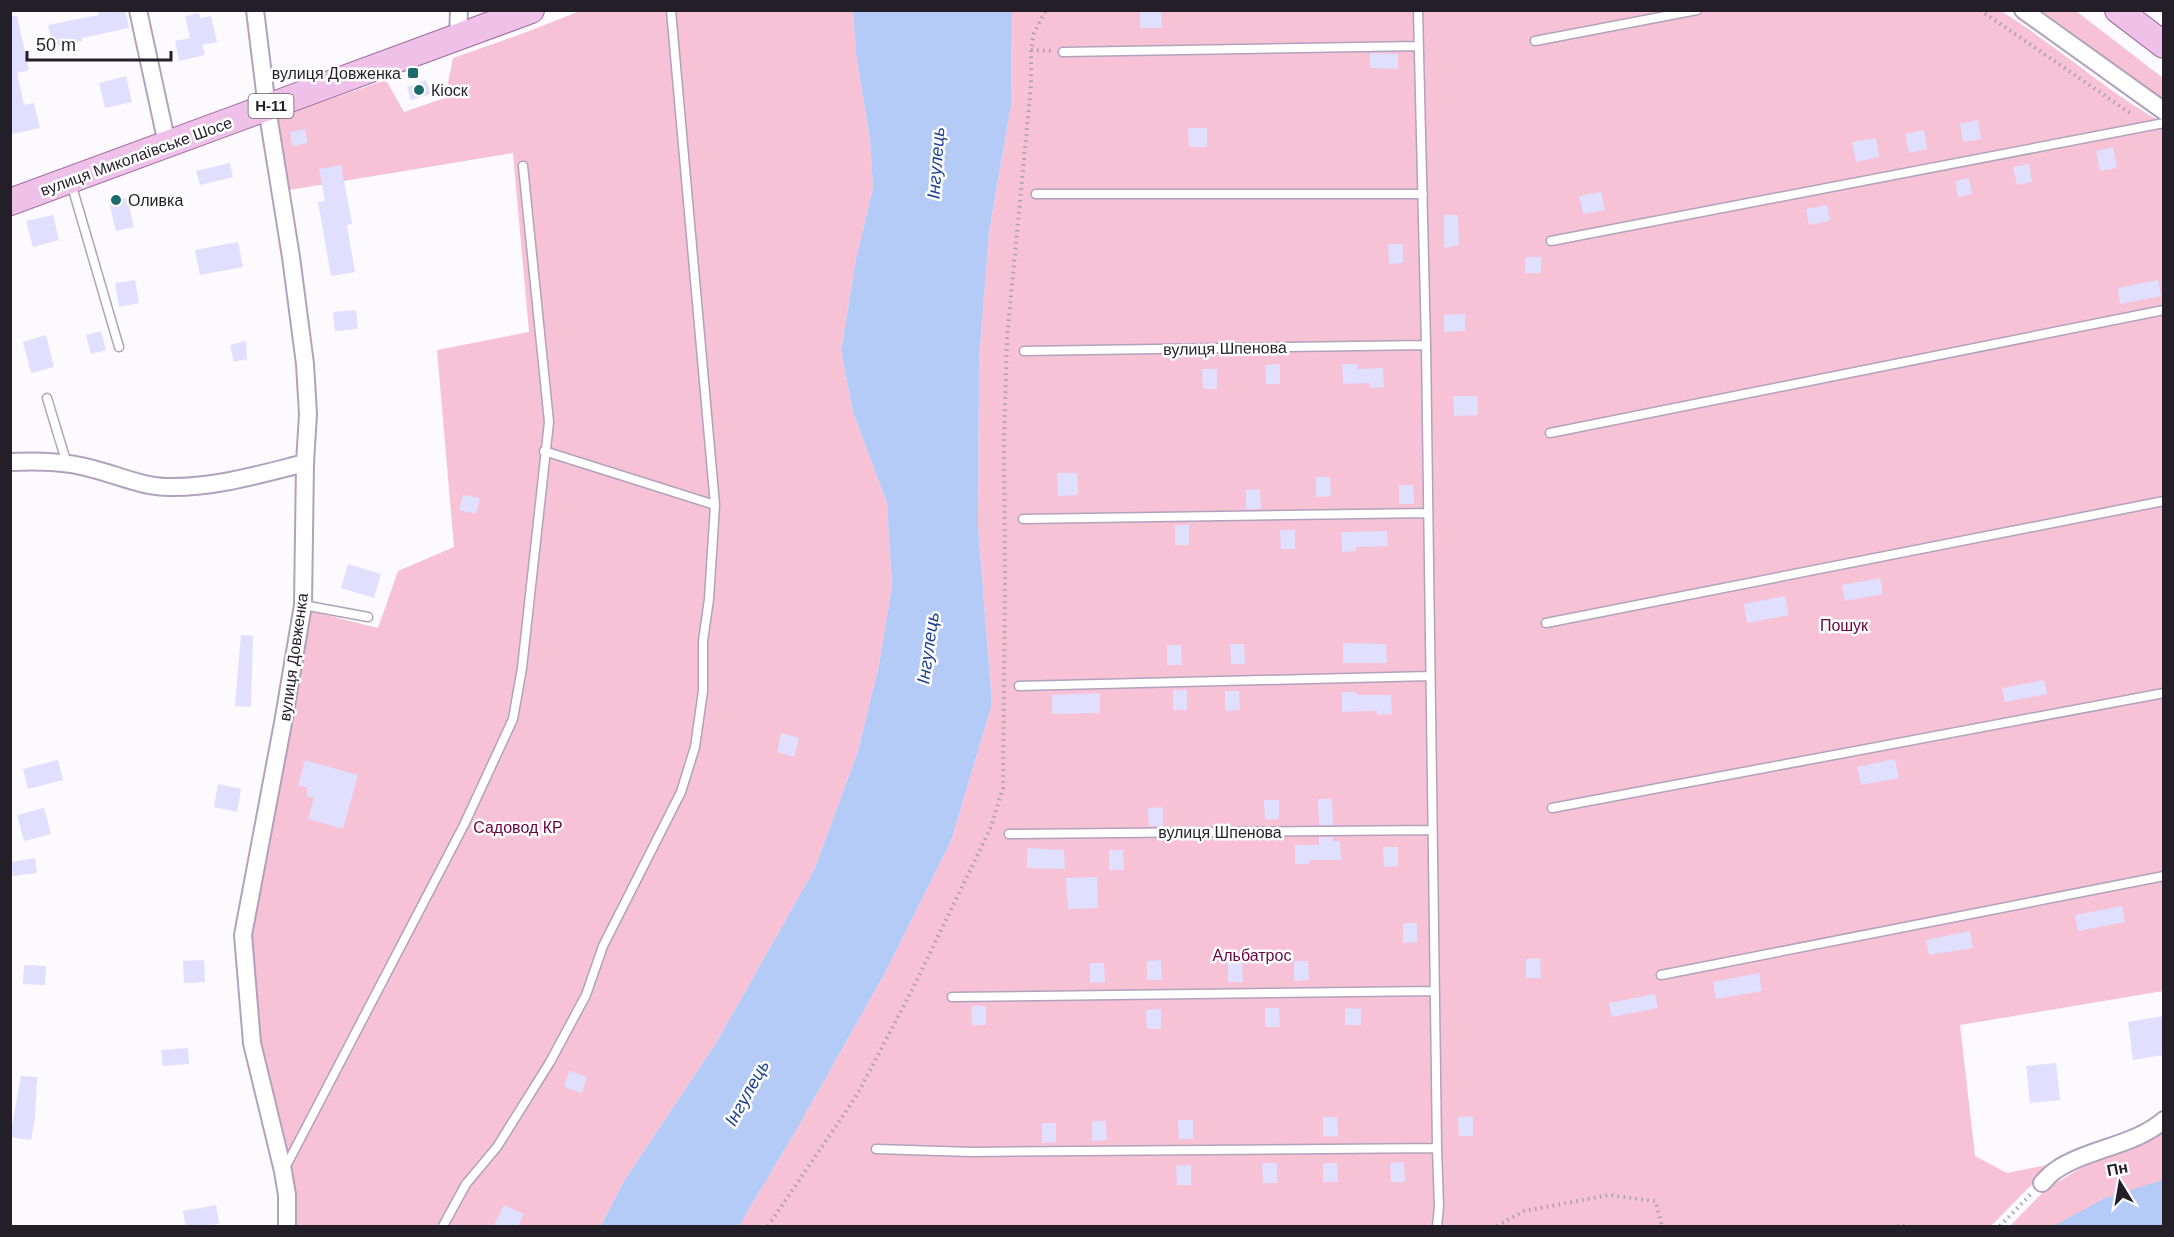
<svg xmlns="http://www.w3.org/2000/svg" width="2174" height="1237" font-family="Arial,sans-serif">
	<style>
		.green { fill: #f7c1d6 }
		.water { fill: #b4cbf7 }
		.building { fill: #e0dffe }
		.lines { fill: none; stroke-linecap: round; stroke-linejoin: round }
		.service-casing { stroke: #b0a2bd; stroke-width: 11 }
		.minor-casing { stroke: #b0a2bd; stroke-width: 20 }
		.primary-casing { stroke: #a16d9d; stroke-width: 28 }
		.path { stroke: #a6a2aa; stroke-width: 4; stroke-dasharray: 1.5 4.5; stroke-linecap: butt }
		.service { stroke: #fff; stroke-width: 8 }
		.minor { stroke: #fff; stroke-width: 16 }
		.primary { stroke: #efc1e9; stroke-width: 26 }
		.poi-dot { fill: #1d6a6a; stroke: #fff; stroke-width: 2 }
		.labels { text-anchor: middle; stroke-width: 5; stroke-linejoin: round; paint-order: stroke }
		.shield { fill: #fff; stroke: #666269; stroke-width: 1.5 }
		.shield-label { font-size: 15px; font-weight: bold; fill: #241e29 }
		.poi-label { font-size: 16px; fill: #241e29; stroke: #fff; text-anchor: start }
		.street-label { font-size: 16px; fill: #241e29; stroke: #fff }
		.park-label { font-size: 16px; fill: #6c0340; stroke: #fff }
		.water-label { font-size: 18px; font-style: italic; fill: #1d4293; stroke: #fff }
	</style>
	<rect width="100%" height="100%" fill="#fcf9ff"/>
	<!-- green -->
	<path class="green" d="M580,11h273l3,43 14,86 3,48 -17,71 -15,92 12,61 34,91 5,83 -13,79 -21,86 -43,117 -99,175 -92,138 -23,45h-308l-36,-188 -7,-99 60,-328 68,17 20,-57 56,-24 -17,-197 92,-18 -16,-179 -224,37 -11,-73 108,-37 18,32 41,-14 8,-40 71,-25z
		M1012,11h989c56,35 105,80 162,112v868l-203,34 15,131 32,17 45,-9 -61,62h-1252l59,-99 87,-154 66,-132 41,-137 -14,-179 1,-164 10,-128 22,-128z
		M2034,11h42l87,67v26z
		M2163,1131v69l-62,26h-91l36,-37 40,-24z"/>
	<!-- water -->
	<path class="water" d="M853,11h159l-1,94 -22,128 -10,128 -1,164 14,179 -41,137 -66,132 -87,154 -59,99h-138l23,-45 92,-138 99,-175 43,-117 21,-86 13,-79 -5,-83 -34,-91 -12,-61 15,-92 17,-71 -3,-48 -14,-86z
		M2163,1180v46h-109l51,-28z"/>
	<!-- building -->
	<path class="building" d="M98,10h27l4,18 -47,10v3l-29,6 -5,-22 51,-10z
		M1140,10h21l1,18h-22z
		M199,13l1,5 11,-2 6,26 -15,3 3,10 -26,6 -4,-20 15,-3 -5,-22z
		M10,16h7l12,54 -12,3 7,32 10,-2 6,25 -27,6 -3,-11z
		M1370,53l28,1v15l-28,-1z
		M126,76l6,26 -27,6 -6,-25z
		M426,80l5,14 -20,6 -4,-13z
		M1978,120l3,19 -18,3 -3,-18z
		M1188,128h19v19h-18z
		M305,129l3,14 -16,3 -2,-14z
		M1924,130l3,19 -18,4 -4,-19z
		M1876,138l3,19 -23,5 -4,-20z
		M2113,147l4,21 -17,3 -4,-20z
		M230,163l3,14 -33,8 -4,-14z
		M2029,164l3,18 -15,3 -4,-18z
		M341,165l11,59 -5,1 8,47 -24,4 -13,-74 7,-1 -6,-32z
		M1969,178l3,16 -14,3 -3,-16z
		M1601,192l4,18 -22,4 -4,-18z
		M127,198l7,29 -18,4 -7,-29z
		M1827,205l3,16 -21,4 -3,-16z
		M53,215l6,25 -26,7 -7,-26z
		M1444,215h14l1,30 -15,3z
		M238,242l5,25 -43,8 -5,-25z
		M1388,244h15v19l-14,1z
		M1525,257h16v16h-16z
		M135,280l4,23 -20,4 -4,-24z
		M2158,280l3,16 -41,8 -2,-16z
		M356,310l2,19 -23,2 -2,-19z
		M1465,314v17l-21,1v-17z
		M101,331l5,19 -15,4 -5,-19z
		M46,335l8,32 -23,6 -8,-31z
		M246,341l1,18 -13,3 -4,-17z
		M1280,364v20h-14l-1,-19z
		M1342,364h15v5l26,-1 1,19 -15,1v-5l-26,1z
		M1202,369h15v20h-14z
		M1453,396h24l1,19 -24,1z
		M1057,473h20l1,22 -20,1z
		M1316,477h14l1,19 -15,1z
		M1399,485h14l1,19h-15z
		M1260,489l1,20h-15v-19z
		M463,495l17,3 -4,16 -17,-4z
		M1175,525h14v20h-14z
		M1280,530h15v19h-14z
		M1387,531l1,15 -32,1v4l-14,1 -1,-20z
		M348,564l33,10 -7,24 -33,-10z
		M1880,578l3,16 -38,7 -3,-16z
		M1785,596l4,19 -42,8 -3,-19z
		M241,635l12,1 -2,71 -16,-1z
		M1343,643l43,1 1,19h-44z
		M1230,644h14l1,20h-14z
		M1167,645h14l1,20h-15z
		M2044,680l3,14 -42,8 -3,-14z
		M1173,690h14v20h-14z
		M1225,691h14l1,19 -15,1z
		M1342,692h14l1,3h34l1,19 -15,1v-4l-35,1z
		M1100,693v20l-48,1v-19z
		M781,733l18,5 -5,19 -17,-5z
		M1895,759l4,19 -38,7 -4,-18z
		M58,760l5,20 -35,9 -5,-20z
		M305,760l53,15 -15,54 -35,-10 6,-21 -8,-2 2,-8 -10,-3z
		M218,784l23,5 -4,23 -23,-5z
		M1318,799h14l1,26h-14z
		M1264,800h15v19l-14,1z
		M1163,807v19h-14l-1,-18z
		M44,808l7,26 -27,7 -7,-26z
		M1319,837h14v4h7l1,19h-32v4h-14v-19h24z
		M1383,847h15v19l-14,1z
		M1027,848l37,2 1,19 -38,-1z
		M1109,850h14l1,20h-15z
		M35,858l2,15 -24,3 -2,-14z
		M1097,877l1,31 -30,1 -2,-31z
		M2122,906l3,16 -47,9 -3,-16z
		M1403,923h14v19l-14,1z
		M1970,931l3,17 -44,7 -3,-15z
		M1540,958l1,20h-15v-19z
		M204,960l1,22 -21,1 -1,-22z
		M1161,960l1,20h-15v-19z
		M1294,961h14l1,19 -15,1z
		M1228,962h14l1,20h-15z
		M1090,963h14l1,19 -15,1z
		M24,965l22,1 -1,19 -22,-1z
		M1759,973l3,18 -46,8 -3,-17z
		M1655,994l3,14 -46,9 -3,-14z
		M971,1006h15v19h-14z
		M1265,1008h14l1,19h-15z
		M1345,1008l16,1v16h-16z
		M1161,1009v20h-14l-1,-19z
		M2163,1016v39l-30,5 -5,-38z
		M188,1048l1,16 -26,2 -2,-16z
		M2056,1063l4,37 -30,3 -4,-37z
		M569,1071l18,6 -5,16 -18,-6z
		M21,1076l16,1 -2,40 -4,23 -21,-3z
		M1473,1116v20h-14l-1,-19z
		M1323,1117h14l1,19 -15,1z
		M1178,1120h15v19h-14z
		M1092,1121h14l1,19 -15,1z
		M1042,1123h14v19l-14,1z
		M1404,1162l1,20h-14l-1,-19z
		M1262,1163h15v20h-14z
		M1323,1163h14l1,19h-15z
		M1191,1165v20h-14l-1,-19z
		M216,1205l3,19 -33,3 -3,-16z
		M504,1205l20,9 -6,13h-25z"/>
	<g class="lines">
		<!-- service casing -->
		<g class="service-casing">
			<path id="service" d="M1418,10l8,335 11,803 2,59 -2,19
				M1535,41l162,-31
				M1063,52l356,-6
				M71,183l48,164
				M1036,194h387
				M1551,241l613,-118
				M1024,351l402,-6
				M47,398l20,66
				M1550,433l614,-123
				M544,451l171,54
				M1023,519l405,-6
				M303,605l65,12
				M1546,623l618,-122
				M1019,686l411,-10
				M1552,808l612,-115
				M1009,834l423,-4
				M1661,975l503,-99
				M952,997l482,-6
				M876,1149l95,3 466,-4
				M285,1168l179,-343 49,-106 9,-51 27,-246 -26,-256
				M443,1226l23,-42 31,-37 53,-85 36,-67 17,-49 78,-154 14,-45 8,-56v-50l6,-42 6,-94 -44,-495"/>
		</g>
		<!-- minor casing -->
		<g class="minor-casing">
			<path id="minor" d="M138,10l29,134
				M255,10l12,98 24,149 14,107 3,50 -3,49 -2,142 -20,118 -40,212 9,108 31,128 4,24v31
				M2023,10l141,101
				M458,38l1,-28
				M10,462c28,-1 56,-1 83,7 24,6 50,18 76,18 46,1 92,-13 136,-24
				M2042,1183c5,-5 9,-10 14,-13 33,-22 78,-24 108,-50"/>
		</g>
		<!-- primary casing -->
		<g class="primary-casing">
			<path id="primary" d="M2118,10l46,35
				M10,202l521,-192"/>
		</g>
		<!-- path -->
		<path class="path" d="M1980,10l153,105
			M2160,10l4,3
			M1031,50l20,1
			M768,1226l89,-131 56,-107 78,-161 12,-39 2,-209 -1,-139 3,-102 24,-253v-35l3,-17 12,-23
			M1497,1226l27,-15 85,-16 46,6 7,25
			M1897,1226h10
			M2000,1226l31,-32"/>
		<!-- service -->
		<use href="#service" class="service"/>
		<!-- minor -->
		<use href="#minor" class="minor"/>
		<!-- primary -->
		<use href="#primary" class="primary"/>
	</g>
	<!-- markers -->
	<g class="poi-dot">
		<rect x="407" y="67" width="12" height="12" rx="3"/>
		<circle cx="419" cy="90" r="6"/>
		<circle cx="116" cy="200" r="6"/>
	</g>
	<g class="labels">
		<!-- shield labels -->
		<rect class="shield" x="248.5" y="94" width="45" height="24" rx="4.5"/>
		<g class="shield-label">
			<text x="271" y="111">Н-11</text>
		</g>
		<!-- poi labels -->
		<g class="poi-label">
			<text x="401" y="79" text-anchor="end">вулиця Довженка</text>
			<text x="431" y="96">Кіоск</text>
			<text x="128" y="206">Оливка</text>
		</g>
		<!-- street labels -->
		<g class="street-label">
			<text transform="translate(136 156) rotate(-20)" y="6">вулиця Миколаївське Шосе</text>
			<text transform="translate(1225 348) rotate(-1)" y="6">вулиця Шпенова</text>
			<text transform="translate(293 657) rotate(-82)" y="6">вулиця Довженка</text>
			<text x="1220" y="838">вулиця Шпенова</text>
		</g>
		<!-- park labels -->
		<g class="park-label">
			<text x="1844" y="631">Пошук</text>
			<text x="518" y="833">Садовод КР</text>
			<text x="1252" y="961">Альбатрос</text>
		</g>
		<!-- water labels -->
		<g class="water-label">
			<text transform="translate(936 163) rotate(-86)" y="6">Інгулець</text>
			<text transform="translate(928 648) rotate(-82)" y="6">Інгулець</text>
			<text transform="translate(747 1093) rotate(-61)" y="6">Інгулець</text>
		</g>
	</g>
	<!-- border -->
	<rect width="2174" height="1237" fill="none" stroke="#241e29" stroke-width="24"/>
	<!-- north arrow -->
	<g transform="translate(2120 1183) rotate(349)" stroke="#ffffff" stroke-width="4.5" paint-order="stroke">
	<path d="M0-4.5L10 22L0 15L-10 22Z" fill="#241e29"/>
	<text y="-9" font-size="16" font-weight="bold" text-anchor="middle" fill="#241e29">Пн</text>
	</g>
	<!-- scale -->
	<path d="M27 51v9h144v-9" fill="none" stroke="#241e29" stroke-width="3"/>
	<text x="36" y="51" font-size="18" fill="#241e29" stroke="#ffffff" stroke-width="4.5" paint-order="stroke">50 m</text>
</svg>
